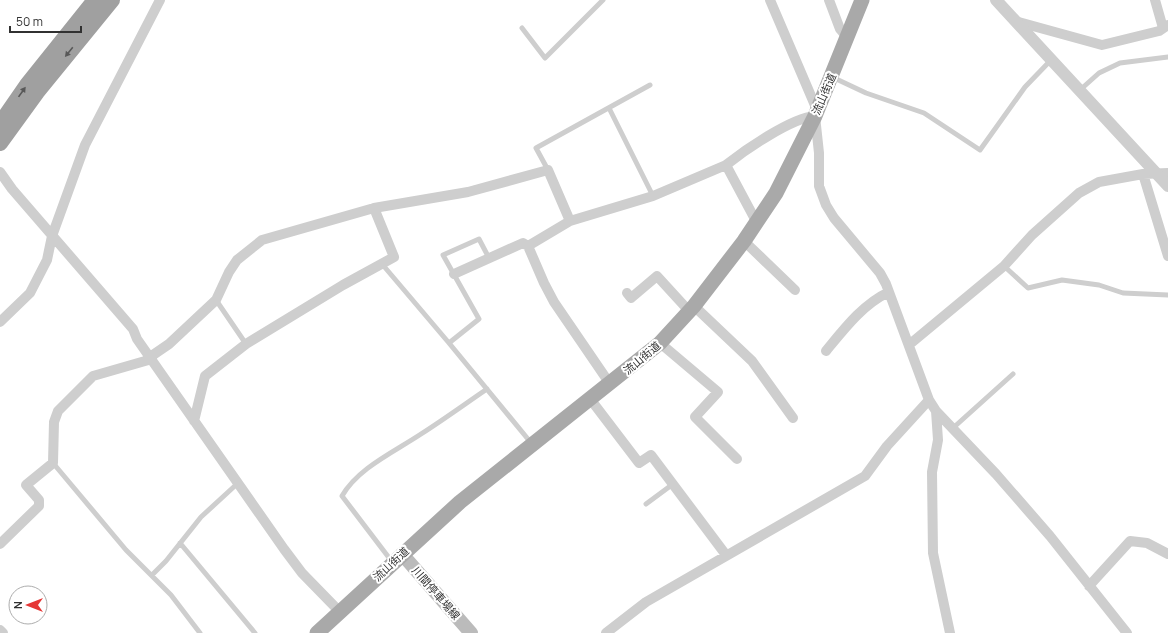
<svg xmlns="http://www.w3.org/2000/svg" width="1168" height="633" font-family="Manrope,'Noto Sans JP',sans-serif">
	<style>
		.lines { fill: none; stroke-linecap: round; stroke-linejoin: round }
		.service { stroke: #cecece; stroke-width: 5 }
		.minor { stroke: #cecece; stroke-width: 10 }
		.tertiary { stroke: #cecece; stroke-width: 12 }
		.secondary { stroke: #bbb; stroke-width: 14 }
		.primary { stroke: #a9a9a9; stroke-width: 15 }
		.trunk { stroke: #a0a0a0; stroke-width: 16 }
		.oneway { fill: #585858 }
		.labels { text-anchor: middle; stroke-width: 4; stroke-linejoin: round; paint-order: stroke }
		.street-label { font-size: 11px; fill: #313131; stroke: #fff }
	</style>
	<rect width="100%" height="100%" fill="#fff"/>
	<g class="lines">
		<!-- service -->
		<path class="service" d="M522,28l23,30 58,-58
			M832,77l34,16 58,20 56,37 45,-63 26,-27
			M1080,90l19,-17 21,-10 48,-6
			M609,108l44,88
			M548,170l-12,-22 114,-63
			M489,258l-10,-19 -36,16 36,64 -30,24 83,101
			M382,264l67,79
			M1004,266l24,22 34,-8 37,5 24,8 45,2
			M216,300l30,44
			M953,428l60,-54
			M53,463l73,87 45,45 29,38
			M646,504l27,-20
			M180,543l75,90
			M393,563l-51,-67c16,-28 52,-44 79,-62 22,-14 44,-30 66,-45
			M152,575l14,-14 35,-44 37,-34"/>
		<!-- minor -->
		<path class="minor" d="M770,0l47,110
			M829,0l11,29 7,8
			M1155,0l8,28
			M1015,21l87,24 57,-14 9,-6
			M726,165c19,-15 65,-47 89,-49l4,37v33l7,19 8,13 46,55 6,11 43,116 7,11 60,63 54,62 77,97
			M0,172l12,17 121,140 4,10 147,210 18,24 38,39
			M1143,174l25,82
			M744,241l51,49
			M454,274l69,-31 5,3
			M627,293l4,5 26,-22 32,35
			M694,306l58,55 41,57
			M0,322l30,-29 17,-33 5,-24 33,-91 75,-145
			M660,343l58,49 -23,25 42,42
			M910,344l94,-78 28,-31 47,-42 20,-11 44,-8 25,-1
			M826,351c18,-22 37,-47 63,-59
			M150,357l19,-13 47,-44 13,-28 8,-12 25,-20 112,-32 94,-16 80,-22 22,51
			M610,384l-56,-82 -10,-19 -16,-37 42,-25 83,-25 73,-31 31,58
			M591,400l48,63 12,-8 75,100
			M936,411l2,29 -6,32 1,81 17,80
			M194,421l11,-45 41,-32 97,-59 51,-28 -20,-49
			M0,544l39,-38v-6l-13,-15 27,-22 1,-41 4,-11 35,-35 59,-17
			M1089,586l41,-45 17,2 21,11
			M0,630l3,3
			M606,633l40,-31 219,-126 22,-30 42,-46"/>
		<!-- tertiary -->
		<path class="tertiary" d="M996,0l172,186"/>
		<!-- secondary -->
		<path class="secondary" d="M402,554l69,79"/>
		<!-- primary -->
		<path class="primary" d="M317,633l143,-131 200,-159 34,-37 50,-65 32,-48 39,-77 47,-116"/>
		<!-- trunk -->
		<path class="trunk" d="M0,124l27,-39 68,-85
			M0,143l37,-51 75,-92"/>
	</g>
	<!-- one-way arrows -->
	<defs><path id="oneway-solid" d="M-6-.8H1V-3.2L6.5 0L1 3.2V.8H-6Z"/></defs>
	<g class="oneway">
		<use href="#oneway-solid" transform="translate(69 52) rotate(129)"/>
		<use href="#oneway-solid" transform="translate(22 92) rotate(-55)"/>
	</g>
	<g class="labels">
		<!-- street labels -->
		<g class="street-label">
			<text transform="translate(824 94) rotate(-67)" y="4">流山街道</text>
			<text transform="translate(642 358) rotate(-40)" y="4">流山街道</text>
			<text transform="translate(391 564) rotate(-43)" y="4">流山街道</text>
			<text transform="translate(436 593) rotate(49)" y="4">川間停車場線</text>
		</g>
	</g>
	<!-- north arrow -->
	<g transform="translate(28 605) rotate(270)"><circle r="19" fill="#ffffff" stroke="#adadad"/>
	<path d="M0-3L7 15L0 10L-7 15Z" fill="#e53635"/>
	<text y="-6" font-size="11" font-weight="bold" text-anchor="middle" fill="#313131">N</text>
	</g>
	<!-- scale -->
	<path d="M10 26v6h71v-6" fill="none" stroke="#313131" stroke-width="2"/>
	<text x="16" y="26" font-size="12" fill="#313131" stroke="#ffffff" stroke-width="3" paint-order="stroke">50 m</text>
</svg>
